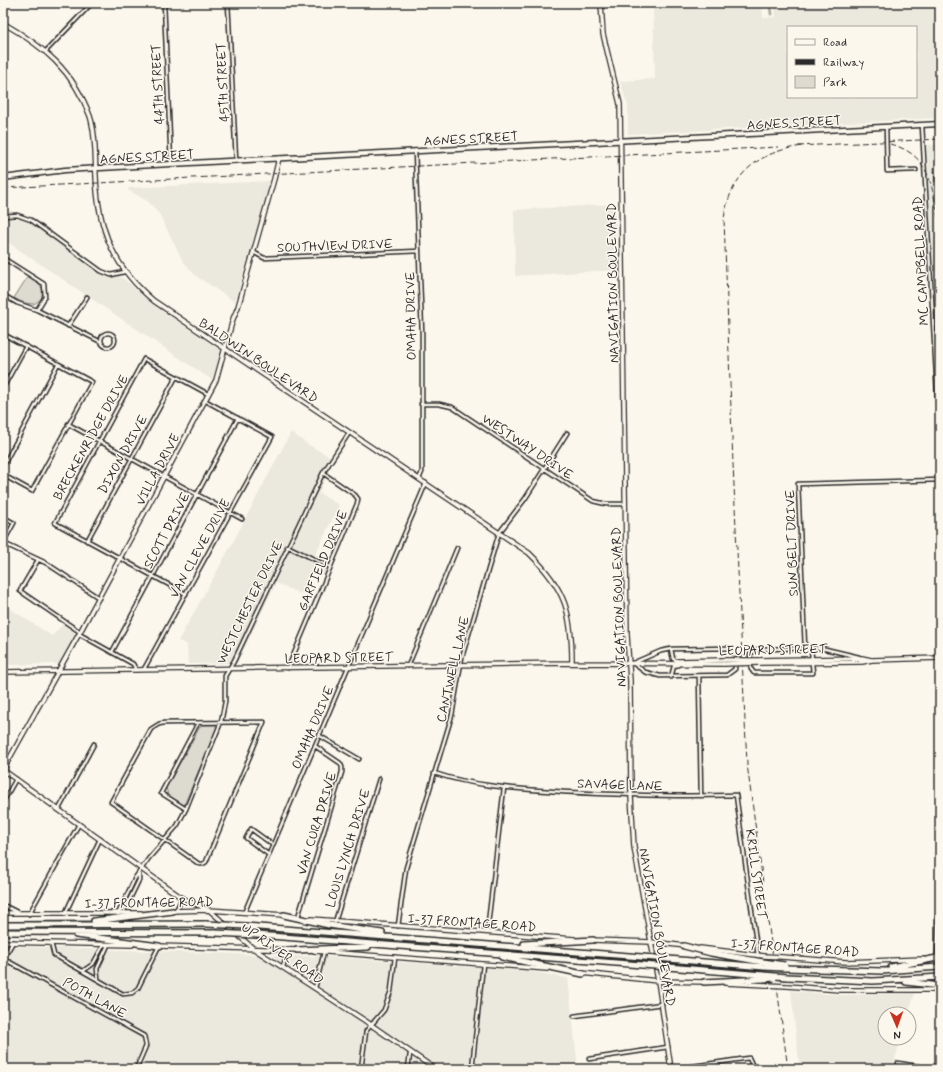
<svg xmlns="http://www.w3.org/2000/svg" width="943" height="1072" font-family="Mynerve,sans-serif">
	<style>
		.built { fill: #ebe8de; fill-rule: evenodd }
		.green { fill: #dddad0; stroke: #84827e }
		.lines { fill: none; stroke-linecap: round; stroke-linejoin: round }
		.canal { stroke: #b1afa7; stroke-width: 3 }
		.street-casing { stroke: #2b2b2b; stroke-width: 5.5 }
		.secondary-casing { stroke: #2b2b2b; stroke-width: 6 }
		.primary-casing { stroke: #2b2b2b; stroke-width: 7 }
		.highway-casing { stroke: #2b2b2b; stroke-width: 8 }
		.street { stroke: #fbf7ec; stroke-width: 2.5 }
		.secondary { stroke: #fbf7ec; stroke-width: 3.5 }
		.primary { stroke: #fbf7ec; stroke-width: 4 }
		.highway { stroke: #fbf7ec; stroke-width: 5 }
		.rail { stroke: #2b2b2b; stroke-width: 1; stroke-dasharray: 6 3; stroke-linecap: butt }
		.secondary-bridge-casing { stroke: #2b2b2b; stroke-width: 6; stroke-linecap: butt }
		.highway-bridge-casing { stroke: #2b2b2b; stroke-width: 8; stroke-linecap: butt }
		.secondary-bridge { stroke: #fbf7ec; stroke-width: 3.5 }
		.highway-bridge { stroke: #fbf7ec; stroke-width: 5 }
		.labels { text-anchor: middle; stroke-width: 3; stroke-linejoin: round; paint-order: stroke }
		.street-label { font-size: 13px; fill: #2b2b2b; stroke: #fbf7ec }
	</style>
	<rect width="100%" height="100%" fill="#fbf7ec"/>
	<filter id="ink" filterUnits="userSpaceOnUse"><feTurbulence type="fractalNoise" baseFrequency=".025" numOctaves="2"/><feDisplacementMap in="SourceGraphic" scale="8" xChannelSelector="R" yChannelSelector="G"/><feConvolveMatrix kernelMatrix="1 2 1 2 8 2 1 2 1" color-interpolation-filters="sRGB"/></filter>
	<g filter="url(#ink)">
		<!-- built -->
		<path class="built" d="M653,3h109l1,15 13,-1 -1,-14h165v115l-312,16v-28l-8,-25 35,-2zM788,27h128v70h-128z
			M927,145h13v154h-6z
			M271,181l-36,121 -40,-27 -12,-14 -24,-47 -10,-12 -21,-12v-2z
			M615,204l1,66 -101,6 -1,-66z
			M3,219h20l14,8 71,49 13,1 4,3 43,35 54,36 -10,29 -209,-141z
			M291,432l16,12 27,15 -15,34 20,12 -24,50 14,7 -5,13 -13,-5 -10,24 -25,-11 -39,80 -49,1 -1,-20 -9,-3 53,-95z
			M3,604l49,32 11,-12 13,9 -17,31 -56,1z
			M3,946l328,11 197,14 40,7 10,91h-575z
			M791,991l49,4 75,-2 -7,21h-23v24h16l-9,31h-92z"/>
		<!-- green -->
		<path class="green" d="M28,276l10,6 5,8 -2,9 -7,5 -10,-1 -10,-5z
			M201,725h14l2,3 -33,77 -16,-10 -2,-7z"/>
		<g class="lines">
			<!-- canal -->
			<path class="canal" d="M770,3l1,11"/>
			<!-- street casing -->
			<g class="street-casing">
				<path id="street" d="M164,3l7,161
					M228,3l8,157
					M46,51l46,-48
					M922,125l18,319
					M886,127l1,44 29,-1
					M415,151l7,182v139l-3,7
					M3,216l14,-1 14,5 70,51 10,4 13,-3
					M253,252l11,6 155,-7
					M3,258l41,26 1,13 -8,13
					M3,295l14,8 20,7 64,32
					M68,326l19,-29
					M101 340a7 7 0 1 1 14 0a7 7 0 1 1-14 0Z
					M3,334l89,48 -60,109 -29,-16
					M3,388l23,-42
					M421,404h18l13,3 141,94 13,3h18
					M68,424l174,95
					M3,466l55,-102
					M3,517l11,6 -11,20
					M87,541l89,-164
					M3,543l43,20 53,35
					M287,546l43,21
					M38,560l-18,31 60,41
					M186,594l-131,-71 89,-164 64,35
					M79,634l54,30 3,6
					M727,648c10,4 8,11 8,21l-8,6 -67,1 -15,-4 -12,-9 28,-12 10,-2z
					M805,648l-7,-164 142,-4
					M811,648l1,11
					M671,649l2,10 6,2
					M112,652l126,-234
					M812,663l1,10h-59l-3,-4 -1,-15 8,-5 63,-1 38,9
					M408,666l49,-118
					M288,668l69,-164 1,-5 -3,-4 -32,-22
					M144,669l128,-232 -66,-36
					M699,676l2,120
					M671,677l3,-11 4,-1
					M264,722l-58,140 -3,2h-4l-88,-62 40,-73 8,-5 5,-1z
					M320,736l39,23
					M434,773c42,14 85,16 129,19 58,3 115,5 173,3l22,161
					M3,802l13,-23
					M59,809l35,-65
					M186,809l-25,-16 37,-70
					M269,855l-23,-17 5,-9 22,16
					M3,905l14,7
					M176,911l6,-13
					M245,911l181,-428
					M123,913l16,-33v-6
					M29,914l50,-90
					M65,914l35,-75
					M118,914l17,-36 14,-20 28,-32 9,-17 35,-87 4,-20v-26l9,-15 89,-188 26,-40
					M298,917l44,-145v-5l-2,-4 -25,-17
					M335,922l44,-143
					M398,926l8,-58 46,-153 10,-58 37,-124 26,-34 42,-66
					M487,932l17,-144
					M51,943l3,12 69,39 9,-1 6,-5 21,-42
					M937,958l3,-77
					M3,959l10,-17
					M4,959l140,77 2,10 -10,23
					M283,967l5,-17
					M83,971l10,-7 11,-20
					M98,979l-1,-10 11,-24
					M315,988l9,-36
					M574,1016l88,-12
					M589,1059l79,-12
					M898,1063l37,6
					M361,1069l5,-38 18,-21 7,-19 4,-34
					M408,1069l2,-15
					M472,1069l11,-105
					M673,1069l76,-11 5,11"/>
			</g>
			<!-- secondary casing -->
			<g class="secondary-casing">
				<path id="secondary" d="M601,3l2,31 17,70 7,531 3,46 1,115 3,51 24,134 13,88
					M939,3l1,21
					M3,23c40,23 70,47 87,93 6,18 5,41 6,60 2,53 17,91 58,125l375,252c37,36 43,60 43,110
					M759,660l103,-2 9,2
					M675,663l4,-2 45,-1
					M759,663l103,-1 10,-2 68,-2
					M3,672l569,-9 152,1
					M3,770l76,-136 137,-254 17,-61 5,-12 36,-128 5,-21
					M3,770l179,128 27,12 45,39 110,71 71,49
					M171,911l38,-1 76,5
					M3,913h138
					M311,919l263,20
					M592,940l59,2 35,4
					M3,942l129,3
					M158,946l140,4
					M700,948l64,8
					M314,951l233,18
					M782,957l64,5 77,-3
					M581,973l77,8 48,1
					M725,983l41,2
					M787,986l53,4h100"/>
			</g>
			<!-- primary casing -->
			<g class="primary-casing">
				<path id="primary" d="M3,178l62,-8 106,-6 769,-40"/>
			</g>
			<!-- highway casing -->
			<g class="highway-casing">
				<path id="highway" d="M284,915l45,10 53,8
					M94,921l79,-10
					M3,925l203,-1
					M246,926l396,31
					M3,932l212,1
					M76,935l83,11
					M257,935l385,30
					M524,944l69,-4
					M684,946l27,7 52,9
					M297,950l71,-3
					M502,957l81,17
					M668,959l96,8
					M668,967l95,8
					M891,967l46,-9
					M785,968l97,3 58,-4
					M787,977l86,4 67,-4
					M704,982l59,-3
					M906,982l34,4"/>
			</g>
			<!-- street -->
			<use href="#street" class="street"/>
			<!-- secondary -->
			<use href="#secondary" class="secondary"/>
			<!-- primary -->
			<use href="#primary" class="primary"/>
			<!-- highway -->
			<use href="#highway" class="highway"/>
			<!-- rail -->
			<path class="rail" d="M890,144c43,11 41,45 50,80
				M798,146l142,-7
				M934,167l1,18
				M3,188l775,-41
				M788,1069l-41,-305 -14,-300 -9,-245c6,-45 35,-68 79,-73"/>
			<!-- secondary-bridge casing -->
			<g class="secondary-bridge-casing">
				<path id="secondary-bridge" d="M724,660h35
					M724,664l35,-1
					M764,956l18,1
					M766,985l21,1"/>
			</g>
			<!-- highway-bridge casing -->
			<g class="highway-bridge-casing">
				<path id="highway-bridge" d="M206,924l40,2
					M215,933l42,2
					M642,957l26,2
					M763,962l22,3
					M642,965l26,2
					M764,967l20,1
					M763,975l24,2
					M763,979l11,-1"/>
			</g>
			<!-- secondary-bridge -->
			<use href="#secondary-bridge" class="secondary-bridge"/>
			<!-- highway-bridge -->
			<use href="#highway-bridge" class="highway-bridge"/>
		</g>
	</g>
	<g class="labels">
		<!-- street labels -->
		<g class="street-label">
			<text transform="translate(222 82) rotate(-93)" y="5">45TH STREET</text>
			<text transform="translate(157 84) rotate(-93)" y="5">44TH STREET</text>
			<text transform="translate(794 122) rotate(-3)" y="5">AGNES STREET</text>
			<text transform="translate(471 138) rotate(-3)" y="5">AGNES STREET</text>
			<text transform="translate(147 156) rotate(-3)" y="5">AGNES STREET</text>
			<text transform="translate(335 245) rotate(-2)" y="5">SOUTHVIEW DRIVE</text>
			<text transform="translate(920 261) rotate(-93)" y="5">MC CAMPBELL ROAD</text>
			<text transform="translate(612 283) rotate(-91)" y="5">NAVIGATION BOULEVARD</text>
			<text transform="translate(410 316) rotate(-91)" y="5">OMAHA DRIVE</text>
			<text transform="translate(259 360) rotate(34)" y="5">BALDWIN BOULEVARD</text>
			<text transform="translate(90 437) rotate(-61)" y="5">BRECKENRIDGE DRIVE</text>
			<text transform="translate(528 446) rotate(34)" y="5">WESTWAY DRIVE</text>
			<text transform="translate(122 454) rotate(-61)" y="5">DIXON DRIVE</text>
			<text transform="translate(157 469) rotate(-62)" y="5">VILLA DRIVE</text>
			<text transform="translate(166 530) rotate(-62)" y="5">SCOTT DRIVE</text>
			<text transform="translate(791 543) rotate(-92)" y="5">SUN BELT DRIVE</text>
			<text transform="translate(199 548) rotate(-61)" y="5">VAN CLEVE DRIVE</text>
			<text transform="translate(322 560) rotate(-67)" y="5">GARFIELD DRIVE</text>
			<text transform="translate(249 602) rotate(-64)" y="5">WESTCHESTER DRIVE</text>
			<text transform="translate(618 607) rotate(-92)" y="5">NAVIGATION BOULEVARD</text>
			<text transform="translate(773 649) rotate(-1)" y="5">LEOPARD STREET</text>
			<text transform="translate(339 657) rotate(-1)" y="5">LEOPARD STREET</text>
			<text transform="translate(452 669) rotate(-77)" y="5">CANTWELL LANE</text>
			<text transform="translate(312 727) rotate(-67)" y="5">OMAHA DRIVE</text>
			<text transform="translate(620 784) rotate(2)" y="5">SAVAGE LANE</text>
			<text transform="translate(316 823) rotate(-73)" y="5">VAN CURA DRIVE</text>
			<text transform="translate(347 848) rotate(-73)" y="5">LOUIS LYNCH DRIVE</text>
			<text transform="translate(757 874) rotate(82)" y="5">KRILL STREET</text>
			<text transform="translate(149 902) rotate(-1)" y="5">I-37 FRONTAGE ROAD</text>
			<text transform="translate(472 922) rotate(4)" y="5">I-37 FRONTAGE ROAD</text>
			<text transform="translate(658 927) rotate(80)" y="5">NAVIGATION BOULEVARD</text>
			<text transform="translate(795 947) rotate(4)" y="5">I-37 FRONTAGE ROAD</text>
			<text transform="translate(283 953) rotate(35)" y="5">UP RIVER ROAD</text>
			<text transform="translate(95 997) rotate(29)" y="5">POTH LANE</text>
		</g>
	</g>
	<!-- margin -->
	<rect width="943" height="1072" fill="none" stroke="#fbf7ec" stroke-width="16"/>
	<rect x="8" y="8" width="927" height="1056" fill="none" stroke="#2b2b2b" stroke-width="1.5" filter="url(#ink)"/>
	<!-- legend -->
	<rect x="787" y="26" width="130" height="72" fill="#fbf7ec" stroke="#a8a59f"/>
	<rect x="795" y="39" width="20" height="6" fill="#fbf7ec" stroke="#a8a59f"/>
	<text x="823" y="46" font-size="12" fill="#2b2b2b">Road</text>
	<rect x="795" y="59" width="20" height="6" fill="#2b2b2b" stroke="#a8a59f"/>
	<text x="823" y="66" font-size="12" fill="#2b2b2b">Railway</text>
	<rect x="795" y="76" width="20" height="12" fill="#dddad0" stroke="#a8a59f"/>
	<text x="823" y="86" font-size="12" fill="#2b2b2b">Park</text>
	<!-- north arrow -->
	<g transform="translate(897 1026) rotate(178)"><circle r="19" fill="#fbf7ec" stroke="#a8a59f"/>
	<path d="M0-3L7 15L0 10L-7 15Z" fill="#c8321e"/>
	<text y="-6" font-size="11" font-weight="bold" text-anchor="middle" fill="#2b2b2b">N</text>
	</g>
</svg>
